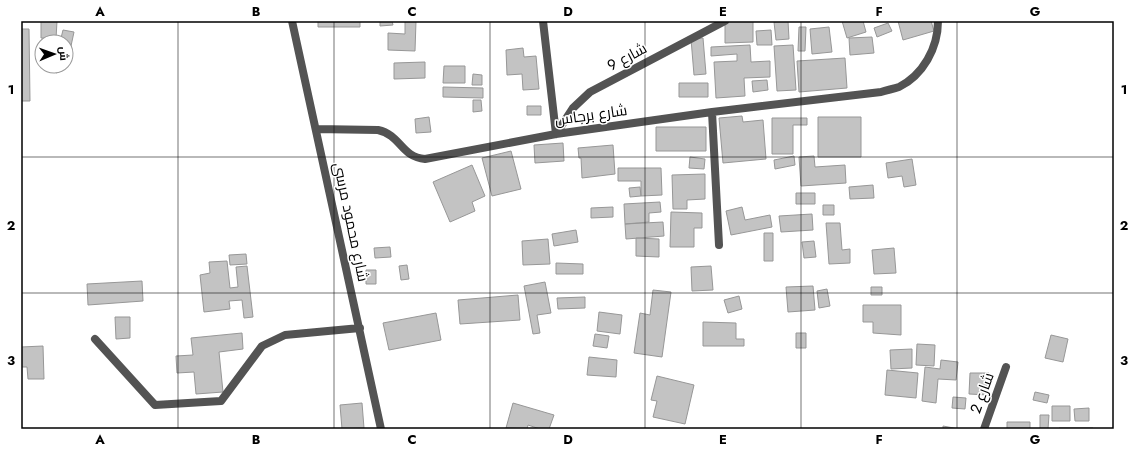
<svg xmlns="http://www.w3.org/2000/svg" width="1135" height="450" font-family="Jost,Cairo,sans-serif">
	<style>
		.building { fill: #c3c3c3; stroke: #979797 }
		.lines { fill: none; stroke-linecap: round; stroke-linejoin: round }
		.minor { stroke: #535353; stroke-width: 8 }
		.grid { fill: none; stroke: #000; stroke-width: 1; stroke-opacity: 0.55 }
		.labels { text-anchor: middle; stroke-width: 3; stroke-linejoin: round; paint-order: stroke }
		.street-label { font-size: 15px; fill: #000; stroke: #fff }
		.neatline { fill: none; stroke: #000; stroke-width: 1.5 }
		.grid-label { font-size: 13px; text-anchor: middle; font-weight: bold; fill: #000 }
	</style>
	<rect width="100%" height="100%" fill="#fff"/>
	<!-- building -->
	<path class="building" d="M41,21h16l-1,18 -15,-1z
		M318,21h42v6h-42z
		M380,21h12l1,4 -13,1z
		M405,21h11l-1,30 -27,-1v-17l17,1z
		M725,21h28v21l-28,1z
		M788,21l1,18 -13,1 -2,-18z
		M842,21h21l3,11 -19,6z
		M898,21h33l3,10 -31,9z
		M888,23l4,8 -15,6 -3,-9z
		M799,27h7l-1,24h-7z
		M829,27l3,25 -20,2 -2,-25z
		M21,29h8l1,72h-9z
		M63,30l11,2 -3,14 -5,-1v-3h-6z
		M771,30l1,15h-15l-1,-14z
		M872,37l2,16 -24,2 -1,-17z
		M703,38l3,36 -12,1 -3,-36z
		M750,45l1,17 19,-1v16l-26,1 1,18 -29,2 -2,-36 23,-1v-7l-26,2v-9z
		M793,45l3,45 -19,1 -3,-45z
		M523,48l1,9 12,-1 3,33 -16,1 -1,-16 -15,1 -1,-25z
		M845,58l2,30 -48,4 -2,-31z
		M425,62v16l-31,1v-16z
		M44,66h16l-3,7 -14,-5z
		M444,66h21v17h-22z
		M473,74l9,1v10h-10z
		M767,80l1,10 -15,2 -1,-11z
		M679,83h29v14h-29z
		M443,87l40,1v10l-40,-1z
		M473,100h8l1,11 -9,1z
		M527,106h14v9h-14z
		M742,116l1,6 20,-2 3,39 -43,4 -4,-45z
		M429,117l2,15 -15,1 -1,-14z
		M818,117h43v40h-43z
		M772,118h35v7h-14v29h-21z
		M656,127h50v24h-50z
		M563,143l1,18 -29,2 -1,-18z
		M613,145l2,29 -33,4 -1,-20h-2l-1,-10z
		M511,151l10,38 -29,7 -10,-38z
		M794,156l1,9 -20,4 -1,-9z
		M814,156l1,11 30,-2 1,18 -45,3 -2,-29z
		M690,157l15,2 -1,10 -15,-1z
		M912,159l4,26 -12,2 -2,-11 -14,2 -2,-15z
		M472,165l13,31 -13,6 3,9 -25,11 -17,-40z
		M618,168h43l1,27 -21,1v-15h-23z
		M705,174v25l-18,1v9h-14l-1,-34z
		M873,185l1,13 -24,1 -1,-12z
		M640,187l1,9 -11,1 -1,-9z
		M796,193h19v11h-19z
		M660,202l1,10 -12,1v9l-24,2 -1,-20z
		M823,205h11v10h-11z
		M613,207v10l-22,1v-10z
		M742,207l3,13 25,-5 2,12 -41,8 -5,-24z
		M671,212l31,1v15h-8v19h-24z
		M812,214l1,16 -32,2 -2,-16z
		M663,222l1,14 -38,3 -1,-15z
		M826,223h14l2,27 8,-1v14l-21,1z
		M576,230l2,12 -24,4 -2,-12z
		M764,233h9v28h-9z
		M636,238l23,1v18l-23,-1z
		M548,239l2,25 -27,1 -1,-24z
		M814,241l2,16 -12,1 -2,-16z
		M390,247l1,10 -16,1 -1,-10z
		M894,248l2,25 -22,1 -2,-24z
		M246,254l1,10 -17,1 -1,-10z
		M227,261l3,27 8,-1 -2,-20 11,-1 6,51 -9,1 -2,-18 -13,1 1,8 -26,3 -4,-37 10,-2 -1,-11z
		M556,263l27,1v10h-27z
		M407,265l2,14 -8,1 -2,-14z
		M711,266l2,24 -21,1 -1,-24z
		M366,270h10v14h-10z
		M142,281l1,20 -55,4 -1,-21z
		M545,282l6,31 -14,2 3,18 -7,1 -9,-48z
		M813,286l2,24 -27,2 -2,-25z
		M871,287h11v8h-11z
		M827,289l3,17 -11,2 -2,-17z
		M653,290l18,2 -9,65 -28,-4 6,-40 10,2z
		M518,295l2,25 -60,4 -2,-24z
		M739,296l3,13 -14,4 -4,-13z
		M585,297v11l-27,1 -1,-11z
		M863,305h38v30l-28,-2v-11h-10z
		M599,312l23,3 -2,19 -23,-3z
		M436,313l5,27 -52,10 -6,-27z
		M115,317h15v21l-14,1z
		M703,322l33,1v16h8v7h-41z
		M242,333l1,16 -24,3 4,40 -27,2 -2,-22 -17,1 -1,-17 17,-1 -2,-17z
		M796,333h10v15h-10z
		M595,334l14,2 -2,12 -14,-2z
		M1051,335l17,4 -5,23 -18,-4z
		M917,344l18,1 -1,21 -18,-1z
		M43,346l1,33h-16l-1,-12h-6v-20z
		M912,349v19l-21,1 -1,-19z
		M589,357l28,3 -1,17 -29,-2z
		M941,360l17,2 -2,18 -18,-1 -2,24 -14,-2 3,-34 15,2z
		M887,370l31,3 -2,25 -31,-3z
		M970,373h19l-1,22 -19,-1z
		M657,376l37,9 -9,39 -32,-7 4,-16 -6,-1z
		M1035,392l14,3 -2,8 -14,-3z
		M953,397l13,1 -1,11 -13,-1z
		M362,403l2,25 -22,1 -2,-24z
		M513,403l41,12 -5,14h-9l-12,-4 -1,4 -21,-1z
		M1052,406h18v15h-18z
		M1089,408v13h-14l-1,-12z
		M1040,415h9l-1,14h-8z
		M1007,422h23v7h-23z
		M943,426l16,3h-16z
		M1059,428h34v1h-34z"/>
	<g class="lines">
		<!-- minor -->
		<path class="minor" d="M292,21l89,408
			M543,21l13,113
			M712,112l7,133
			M316,129l62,1c23,5 23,27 47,29l131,-25 156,-22 169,-20c6,-2 12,-3 18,-5 24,-12 39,-39 39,-66
			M556,134l17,-26 17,-16 135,-71
			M95,339l60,66 66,-4 41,-55 23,-11 75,-7
			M984,429l22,-62"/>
	</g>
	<!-- grid -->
	<path class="grid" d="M178,21v408M334,21v408M490,21v408M645,21v408M801,21v408M957,21v408M21,157h1093M21,293h1093"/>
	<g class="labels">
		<!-- street labels -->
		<g class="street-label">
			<text transform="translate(627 57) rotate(-28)" y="5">شارع 9</text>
			<text transform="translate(591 115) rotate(-8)" y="5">شارع برجاس</text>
			<text transform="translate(351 222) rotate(78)" y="5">شارع محمود مرسى</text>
			<text transform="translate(982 393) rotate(-70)" y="5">شارع 2</text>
		</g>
	</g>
	<!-- border -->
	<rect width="1135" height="450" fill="none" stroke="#ffffff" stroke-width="44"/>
	<!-- north arrow -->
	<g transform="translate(54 54) rotate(88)"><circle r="19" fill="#ffffff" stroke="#999999"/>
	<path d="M0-3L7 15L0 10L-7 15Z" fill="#000000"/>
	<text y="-6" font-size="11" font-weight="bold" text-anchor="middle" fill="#000000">ش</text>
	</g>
	<rect x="22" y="22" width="1091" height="406" class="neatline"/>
	<g class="grid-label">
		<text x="100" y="16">A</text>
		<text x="256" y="16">B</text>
		<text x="412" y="16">C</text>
		<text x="568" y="16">D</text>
		<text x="723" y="16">E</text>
		<text x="879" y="16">F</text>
		<text x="1035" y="16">G</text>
		<text x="11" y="94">1</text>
		<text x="1124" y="94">1</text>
		<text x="11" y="230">2</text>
		<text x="1124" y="230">2</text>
		<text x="11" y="365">3</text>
		<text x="1124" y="365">3</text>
		<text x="100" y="444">A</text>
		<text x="256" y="444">B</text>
		<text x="412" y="444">C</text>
		<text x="568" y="444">D</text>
		<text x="723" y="444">E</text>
		<text x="879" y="444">F</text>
		<text x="1035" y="444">G</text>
	</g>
</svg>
